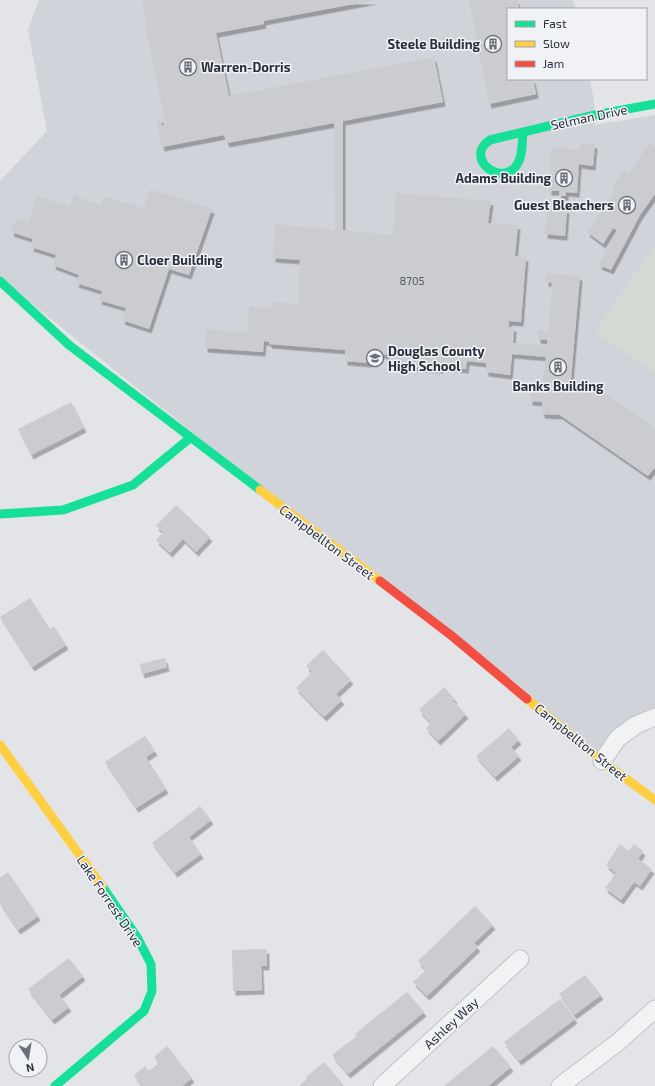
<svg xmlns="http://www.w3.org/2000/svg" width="655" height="1086" font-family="'Exo 2',sans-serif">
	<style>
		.built { fill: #d1d3da }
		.green { fill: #d2dad3 }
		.building { fill: #cbcccf; filter: url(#shadow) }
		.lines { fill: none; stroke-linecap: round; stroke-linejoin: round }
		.street-casing { stroke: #c1c2c5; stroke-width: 19 }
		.street { stroke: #f1f2f4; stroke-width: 17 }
		.fast { stroke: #16e098; stroke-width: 9 }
		.slow { stroke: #ffcf43; stroke-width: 9 }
		.jam { stroke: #f24e42; stroke-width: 9 }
		.labels { text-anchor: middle; stroke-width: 3; stroke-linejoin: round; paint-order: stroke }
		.number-label { font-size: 11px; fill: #545863 }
		.poi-label { font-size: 13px; font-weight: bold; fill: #2b303e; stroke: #f0f2f6; text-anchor: end }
		.street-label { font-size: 13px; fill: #2b303e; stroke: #f0f2f6 }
	</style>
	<defs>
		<filter id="shadow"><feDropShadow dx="2.5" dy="4.5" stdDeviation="0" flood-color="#0004"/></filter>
	</defs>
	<rect width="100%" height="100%" fill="#e2e4e7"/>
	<!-- built -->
	<path class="built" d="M39,0h534l2,9h-67v70h82l4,21 1,25 60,-10v602l-53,44 -602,-483v-97l47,-50 -19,-101z"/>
	<!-- green -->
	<path class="green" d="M655,244v129l-60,-41z"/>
	<!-- building -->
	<path class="building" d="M142,0h233l-112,21 1,3 -48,9 13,63 205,-39 9,45 -100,19v109l50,5 3,-42 95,8 -3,22 30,2 -3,31 11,1 -5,65 -12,-1v6h5l-1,16 34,3v-6l-9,-1v-9l11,1 3,-48 -6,-1v-9l34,3 -10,114 5,3 9,-15 71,50v39l-7,9 -88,-61 -18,-1v-12l-12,-1 1,-15 11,1 4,-30 -34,-3 -2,21 -24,-3v-9l-19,-2 -1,8 -25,-3v3l-27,-2v-2l-24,-2 -1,-8 -19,-2 -1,10 -24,-2v-11l-76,-6v-2l-5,-1 -1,11 -58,-4 1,-19 42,4 1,-27 22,3 1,-7 26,2 2,-44 -27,-2 2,-34 60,6 -1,-107 -107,20 -3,-8 -62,12 -6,-28 5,-1 1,8 4,-1 -21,-100h2z
		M469,0h48l2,9h-11v70h25l3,15 -47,10z
		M581,143l14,1 -2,22 -14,-2 -2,29 -11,-1v4h-7v-5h-10l2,-44 29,3z
		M649,143l6,4v47l-15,21 -29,55 -12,-5 18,-35 -4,-2 -10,16 -16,-12 29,-43 -4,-3 12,-16 5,3z
		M150,189l62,20 -23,66 -20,-6 -20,60 -27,-9 4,-12 -27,-8 3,-9 -26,-8 3,-8 -26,-10 3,-10 -25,-8 2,-8 -22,-7 5,-13 13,3 7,-26 34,11 4,-12 27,10 2,-9 41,12z
		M547,208l20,1 -2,27 -20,-2z
		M71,402l13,26 -53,27 -13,-26z
		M176,505l34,32 -14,15 -13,-13 -13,14 -14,-13 7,-8 -7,-6z
		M30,598l20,31 4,-3 12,19 -34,22 -32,-50z
		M323,650l28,30 -15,14 6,6 -18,17 -28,-29 16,-16 -6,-6z
		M165,658l2,9 -25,7 -2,-10z
		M444,687l11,12 -2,2 13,13 -28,27 -12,-13 5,-5 -12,-13z
		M509,728l10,12 -8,7 8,9 -24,21 -19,-21z
		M145,736l10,15 -9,6 20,32 -30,19 -31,-46z
		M200,806l11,14 -22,17 12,17 -26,19 -23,-30z
		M620,844l9,7 5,-7 9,7 -5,8 14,10 -12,17 -6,-4 -13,18 -16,-12 11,-15 -10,-8z
		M8,872l30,44 -20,14 -18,-26v-26z
		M475,906l18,19 -19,18 4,4 -51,49 -14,-14 13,-12 -8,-9z
		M267,949v17h-6l1,24 -29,1 -1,-41z
		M69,958l14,18 -24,19 10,12 -17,13 -24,-31z
		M585,975l16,20 -27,20 -15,-21z
		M407,992l17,20 -76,62 -16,-19 25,-19 -2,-2z
		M560,999l15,20 -56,42 -15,-19z
		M167,1046l25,32 -10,8h-40l-8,-11 11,-9 4,5 10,-8 -5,-6z
		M493,1046l18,21 -23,19h-44z
		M324,1062l19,22 -2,2h-42l8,-7 -1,-2z"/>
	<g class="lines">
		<!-- street casing -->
		<g class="street-casing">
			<path id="street" d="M602,761l16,-23 18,-13 19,-8
				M382,1086l138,-127
				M560,1086l57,-43 38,-34"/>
		</g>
		<!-- street -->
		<use href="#street" class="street"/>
		<!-- fast -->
		<path class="fast" d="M523,132c-1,10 0,22 -5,31 -14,27 -56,-5 -28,-23l105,-25 60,-11
			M0,281l69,64 191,145
			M0,514l63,-4 70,-25 57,-47
			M55,1086l89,-75 8,-20 -1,-27 -14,-27 -35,-51"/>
		<!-- slow -->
		<path class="slow" d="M260,490l120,91
			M527,699l75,62 53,39
			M0,745l102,141"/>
		<!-- jam -->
		<path class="jam" d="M380,581l72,55 75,63"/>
	</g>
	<!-- icons -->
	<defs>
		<g id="building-ring" transform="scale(0.9)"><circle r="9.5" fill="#f0f2f6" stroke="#6b6f79" stroke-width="1.5"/><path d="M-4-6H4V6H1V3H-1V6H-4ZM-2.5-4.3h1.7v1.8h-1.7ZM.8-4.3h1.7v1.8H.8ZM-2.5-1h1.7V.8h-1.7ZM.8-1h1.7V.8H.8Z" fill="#6b6f79"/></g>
		<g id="school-ring" transform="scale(0.9)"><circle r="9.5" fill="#f0f2f6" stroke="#6b6f79" stroke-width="1.5"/><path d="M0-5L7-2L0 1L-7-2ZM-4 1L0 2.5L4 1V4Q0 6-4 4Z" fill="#6b6f79"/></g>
	</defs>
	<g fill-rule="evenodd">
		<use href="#building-ring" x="493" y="44"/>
		<use href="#building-ring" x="188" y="67"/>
		<use href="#building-ring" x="564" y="178"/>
		<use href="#building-ring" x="627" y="205"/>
		<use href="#building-ring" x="124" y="260"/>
		<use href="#school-ring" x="375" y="358"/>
		<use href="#building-ring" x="558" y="367"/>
	</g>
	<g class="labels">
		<!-- number labels -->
		<g class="number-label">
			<text x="412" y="285">8705</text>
		</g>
		<!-- poi labels -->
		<g class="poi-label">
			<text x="480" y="49">Steele Building</text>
			<text x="201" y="72" text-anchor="start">Warren-Dorris</text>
			<text x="551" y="183">Adams Building</text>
			<text x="614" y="210">Guest Bleachers</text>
			<text x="137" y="265" text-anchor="start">Cloer Building</text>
			<text x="388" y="356" text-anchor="start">Douglas County<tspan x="388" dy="15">High School</tspan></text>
			<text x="558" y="391" text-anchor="middle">Banks Building</text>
		</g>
		<!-- street labels -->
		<g class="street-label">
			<text transform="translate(589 117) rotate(-12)" y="5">Selman Drive</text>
			<text transform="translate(327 542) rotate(37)" y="5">Campbellton Street</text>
			<text transform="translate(581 742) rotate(39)" y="5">Campbellton Street</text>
			<text transform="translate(110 901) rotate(56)" y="5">Lake Forrest Drive</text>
			<text transform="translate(451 1023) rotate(-43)" y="5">Ashley Way</text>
		</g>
	</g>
	<!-- legend -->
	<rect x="507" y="8" width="140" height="72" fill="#f0f2f6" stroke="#a1a4ac"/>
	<rect x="515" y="21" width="20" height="6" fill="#16e098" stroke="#a1a4ac"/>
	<text x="543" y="28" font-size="12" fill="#2b303e">Fast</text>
	<rect x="515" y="41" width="20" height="6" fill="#ffcf43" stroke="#a1a4ac"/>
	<text x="543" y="48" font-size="12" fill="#2b303e">Slow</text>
	<rect x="515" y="61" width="20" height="6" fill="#f24e42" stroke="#a1a4ac"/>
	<text x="543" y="68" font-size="12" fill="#2b303e">Jam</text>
	<!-- north arrow -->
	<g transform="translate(28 1058) rotate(168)"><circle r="19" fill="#f0f2f6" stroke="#a1a4ac"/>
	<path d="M0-3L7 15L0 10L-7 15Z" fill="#6b6f79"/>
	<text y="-6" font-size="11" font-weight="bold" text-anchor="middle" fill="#2b303e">N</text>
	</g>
</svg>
